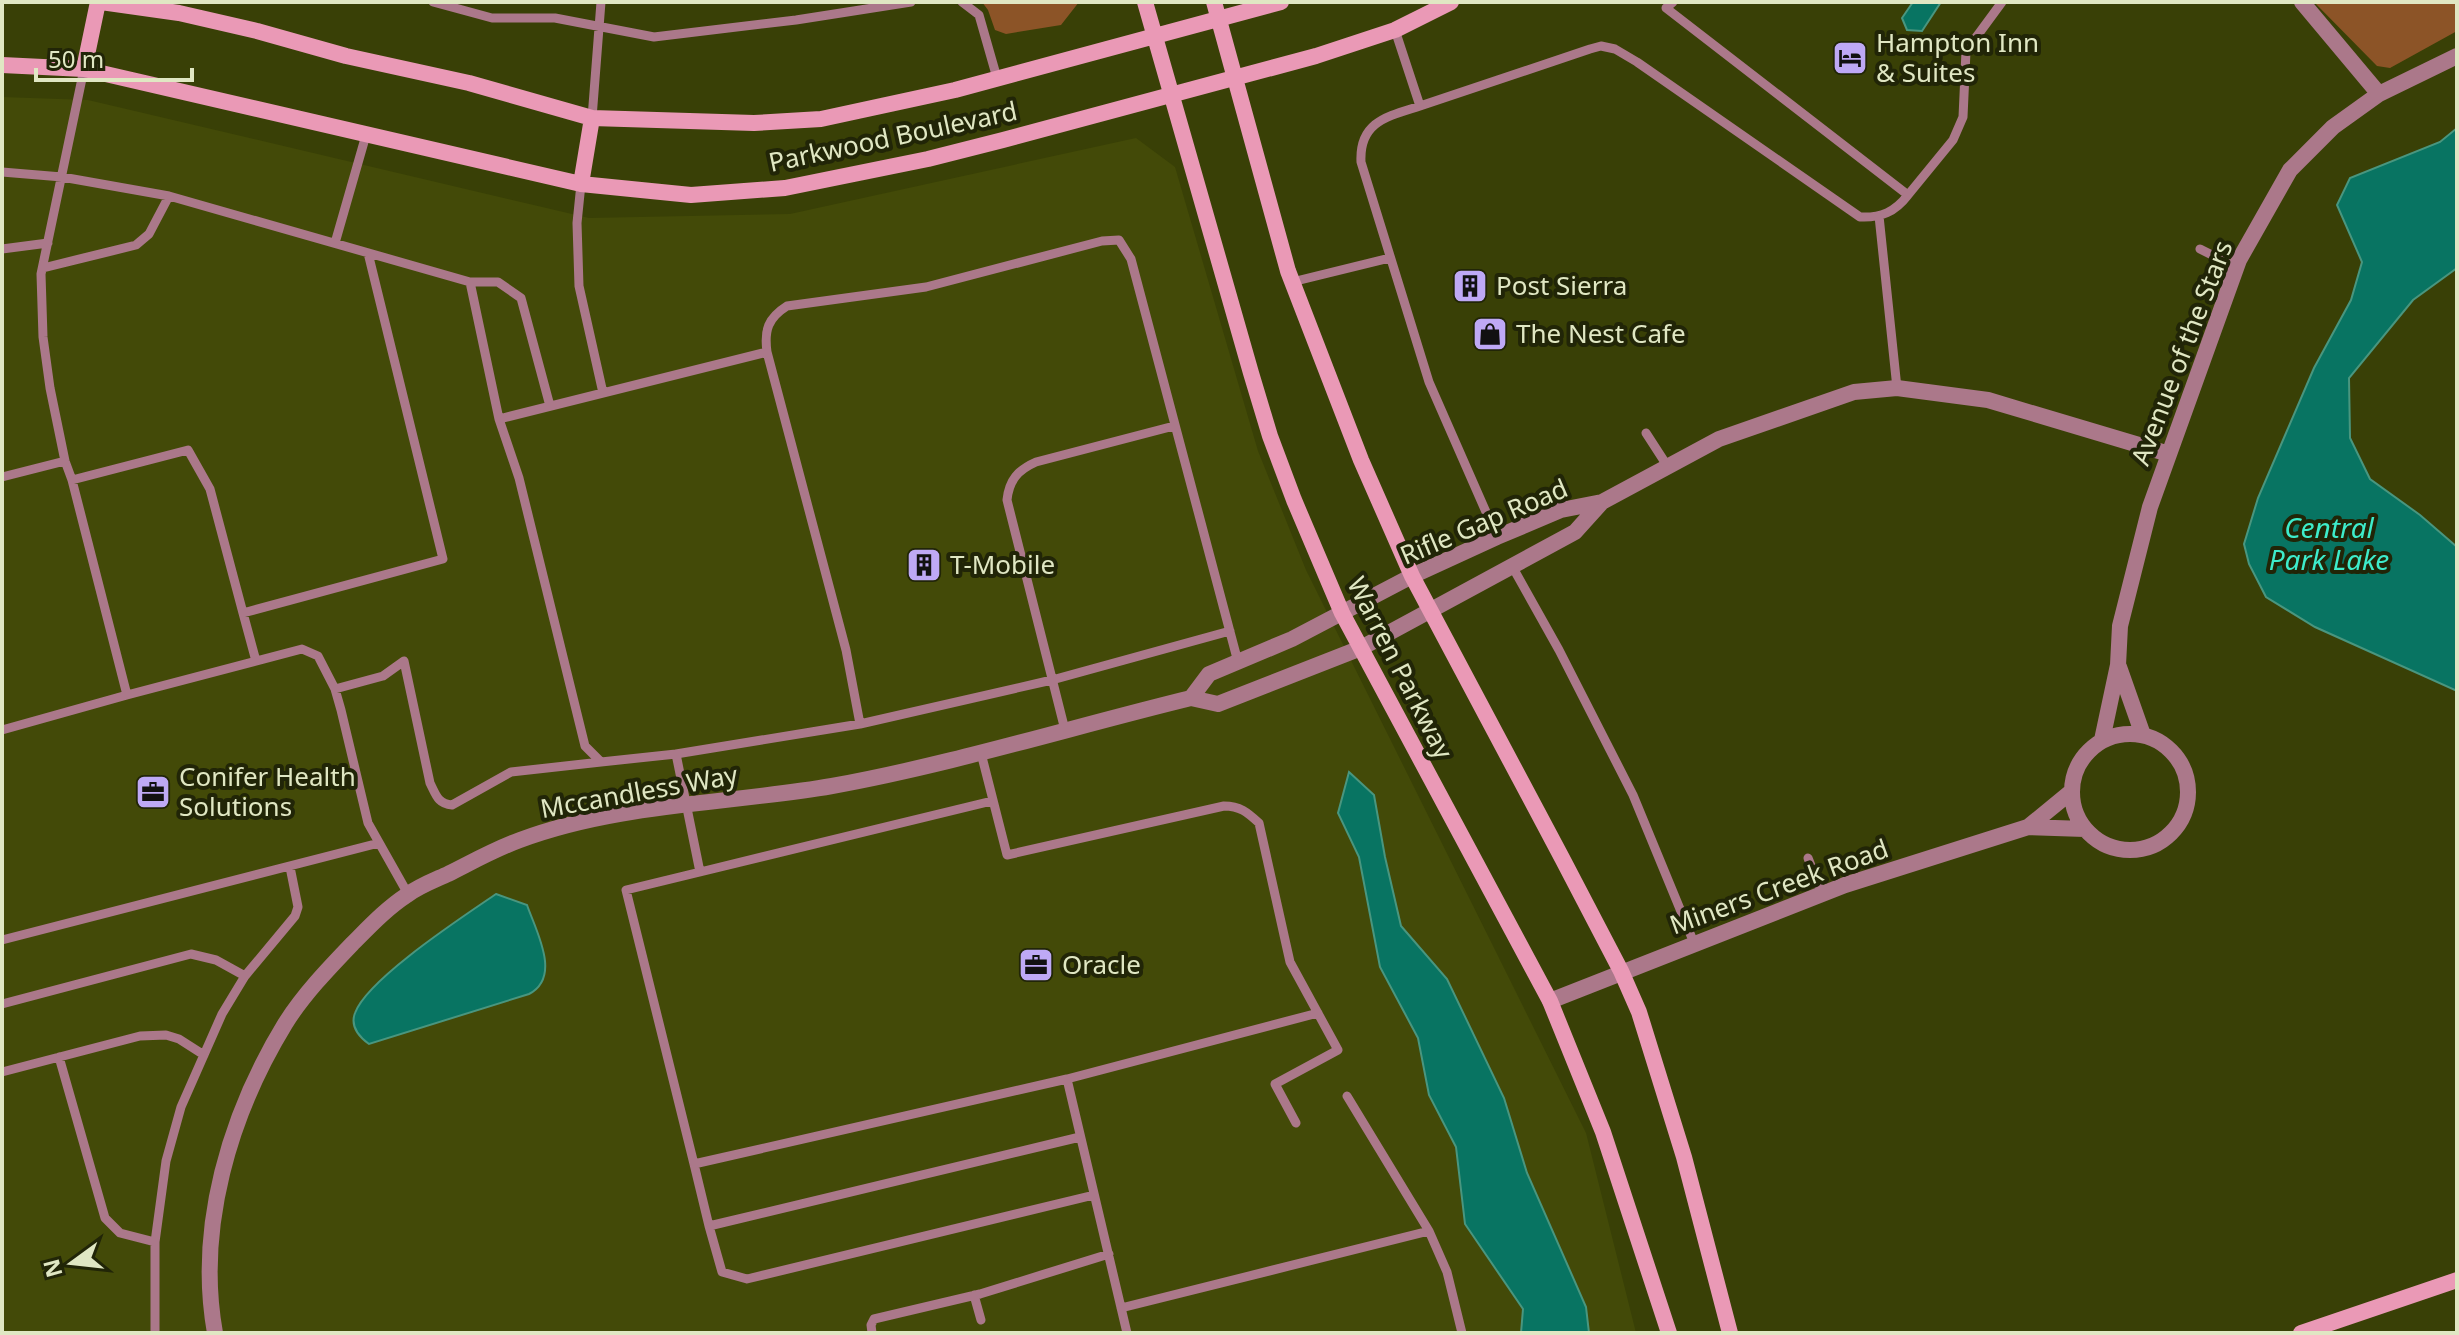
<svg xmlns="http://www.w3.org/2000/svg" width="2459" height="1335" font-family="'Noto Sans',sans-serif">
	<style>
		.built { fill: #434a08 }
		.green { fill: #8c5427 }
		.water { fill: #087462; stroke: #49967f; stroke-width: 2 }
		.lines { fill: none; stroke-linecap: round; stroke-linejoin: round }
		.service { stroke: #ab788a; stroke-width: 9 }
		.minor { stroke: #ab788a; stroke-width: 16 }
		.secondary { stroke: #ea99b6; stroke-width: 16 }
		.labels { text-anchor: middle; stroke-width: 8; stroke-linejoin: round; paint-order: stroke }
		.poi-label { font-size: 26px; fill: #e0e7c3; stroke: #212507; text-anchor: start }
		.street-label { font-size: 26px; fill: #e0e7c3; stroke: #212507 }
		.water-label { font-size: 28px; font-style: italic; fill: #3deccb; stroke: #212507 }
	</style>
	<rect width="100%" height="100%" fill="#394006"/>
	<!-- built -->
	<path class="built" d="M2,97l86,3 501,118 201,-4 346,-76 39,29 83,284 48,119 280,563 50,200h-1634z"/>
	<!-- green -->
	<path class="green" d="M982,2h97l-18,23 -55,9 -11,-4 -7,-20z
		M2314,2h143v29l-67,37 -13,-2z"/>
	<!-- water -->
	<path class="water" d="M1913,2h28l-19,29 -15,-1 -5,-12z
		M2457,128v140l-44,32 -64,78 1,60 20,41 50,36 37,32v144l-142,-64 -49,-30 -17,-33 -5,-20 14,-46 56,-130 37,-68 11,-38 -25,-57 13,-27 90,-36z
		M1349,772l25,23 11,62 16,69 46,53 57,119 23,75 59,134 3,26h-68l2,-24 -58,-85 -9,-77 -27,-52 -11,-57 -38,-71 -21,-110 -21,-44z
		M496,894l31,11c9,26 35,72 2,89l-160,50c-11,-8 -19,-18 -14,-31 12,-34 109,-97 141,-119z"/>
	<g class="lines">
		<!-- service -->
		<path class="service" d="M433,2l59,16h63l99,19 142,-17 115,-18
			M962,2l17,13 18,63
			M1673,2l-7,6 242,187 45,-55 10,-23 3,-66 36,-49
			M1395,30l25,76c-31,10 -61,15 -59,56l68,220 68,155
			M84,69l-43,205 2,63 7,51 15,73 7,19 55,215 175,-46 16,7 17,33 6,21 27,113 40,71
			M1420,106l170,-57 11,-3 14,3 22,13 223,155c21,1 35,-5 48,-22
			M592,118l9,-116
			M2,172l60,5 107,19 301,86 29,137
			M581,184l-4,39 2,63 24,107
			M1879,216l18,172
			M335,243l31,-108
			M2,249l46,-6
			M2200,249l36,18
			M43,268l93,-23 13,-11 20,-38
			M470,282h28l23,16 29,108
			M1292,282l98,-24
			M767,352l79,298 14,74
			M1646,433l22,34
			M2,477l63,-16
			M72,480l116,-30 22,39 33,124 200,-54 -75,-306
			M1512,566l47,84 74,145 61,148
			M243,613l13,48
			M335,689l48,-13 21,-15 26,122c6,12 8,21 22,22l59,-33 90,-10
			M2,730l125,-35
			M1065,730l-58,-230c2,-20 11,-30 29,-38l138,-36
			M981,753l26,102 217,-49c16,0 23,6 35,17l31,139 48,88 -63,34 21,39
			M676,754l184,-30 192,-44 178,-49
			M1808,858l14,36
			M700,872l292,-71
			M2,940l377,-97
			M2,1004l189,-50 25,6 29,16
			M59,1057l46,161 15,15 35,9
			M2,1072l138,-36 26,-1 13,4 25,16
			M1067,1079l251,-66
			M1347,1096l82,135 18,41 15,61
			M694,1164l15,62 371,-89
			M709,1226l13,46 25,7 347,-84
			M974,1295l7,25
			M1121,1308l308,-77
			M155,1333v-91l11,-81 15,-54 41,-93 23,-38 50,-60 3,-9 -8,-40
			M872,1333l-1,-8 3,-6 106,-25 129,-40
			M1127,1333l-60,-254 -373,85 -68,-274 74,-18 -24,-118 -75,8 -16,-16 -66,-268 -20,-59 268,-67c-3,-22 1,-34 20,-46l139,-19 176,-46 17,-1 12,19 107,403"/>
		<!-- minor -->
		<path class="minor" d="M2302,2l77,92
			M2119,667l24,68
			M1191,698l18,-24 83,-35 120,-63 85,-39 64,-27 41,-8 117,-63 135,-47 43,-4 91,12 181,54
			M2072 792a58 58 0 1 1 116 0a58 58 0 1 1-116 0Z
			M2102,740l16,-75 2,-39 30,-119 89,-247 51,-90 43,-43 46,-33 78,-38
			M2028,827l44,-36
			M1550,1001l295,-116 183,-58 57,2
			M215,1333c-19,-106 15,-219 70,-309 18,-29 44,-56 68,-81 17,-17 34,-35 54,-48 12,-9 28,-15 41,-21 24,-12 47,-25 72,-34 99,-37 209,-36 312,-54 121,-22 240,-59 359,-88l27,6 143,-56 214,-116 27,-30"/>
		<!-- secondary -->
		<path class="secondary" d="M101,2l78,11 78,18 89,25 123,27 123,35 162,5 67,-4 134,-29 326,-88
			M1145,2l106,371 19,63 24,64 48,113 208,388 53,131 66,201
			M1214,2l74,269 73,189 51,116 150,282 59,113 18,41 45,145 46,176
			M2,65l82,4 497,115 110,11 94,-7 143,-29 75,-19 313,-84 79,-26 56,-28
			M84,69l14,-67
			M581,184l11,-66
			M2301,1333l156,-53"/>
	</g>
	<!-- icons -->
	<defs>
		<g id="hotel-square" transform="scale(1.8)"><rect x="-9" y="-9" width="18" height="18" rx="4" fill="#bea9f5" stroke="#212507"/><path d="M-6-4.5h1.5V1H6V5H4.5V3h-9V5H-6ZM-4 0a1.8 1.8 0 1 1 3.6 0ZM.5 0V-2.5h3Q6-2.5 6 0Z" fill="#111"/></g>
		<g id="building-square" transform="scale(1.8)"><rect x="-9" y="-9" width="18" height="18" rx="4" fill="#bea9f5" stroke="#212507"/><path d="M-4-6H4V6H1V3H-1V6H-4ZM-2.5-4.3h1.7v1.8h-1.7ZM.8-4.3h1.7v1.8H.8ZM-2.5-1h1.7V.8h-1.7ZM.8-1h1.7V.8H.8Z" fill="#111"/></g>
		<g id="shop-square" transform="scale(1.8)"><rect x="-9" y="-9" width="18" height="18" rx="4" fill="#bea9f5" stroke="#212507"/><path d="M-5-2.5h2.3a2.7 3.5 0 0 1 5.4 0H5L5.5 6h-11ZM-1.5-2.5h3a1.5 2.3 0 0 0-3 0Z" fill="#111"/></g>
		<g id="office-square" transform="scale(1.8)"><rect x="-9" y="-9" width="18" height="18" rx="4" fill="#bea9f5" stroke="#212507"/><path d="M-6-3h4V-5.5h4V-3h4V5H-6ZM-1-4.5V-3h2v-1.5ZM-6 0V1H6V0Z" fill="#111"/></g>
	</defs>
	<g fill-rule="evenodd">
		<use href="#hotel-square" x="1850" y="58"/>
		<use href="#building-square" x="1470" y="286"/>
		<use href="#shop-square" x="1490" y="334"/>
		<use href="#building-square" x="924" y="565"/>
		<use href="#office-square" x="153" y="792"/>
		<use href="#office-square" x="1036" y="965"/>
	</g>
	<g class="labels">
		<!-- poi labels -->
		<g class="poi-label">
			<text x="1876" y="52">Hampton Inn<tspan x="1876" dy="30">&amp; Suites</tspan></text>
			<text x="1496" y="295">Post Sierra</text>
			<text x="1516" y="343">The Nest Cafe</text>
			<text x="950" y="574">T-Mobile</text>
			<text x="179" y="786">Conifer Health<tspan x="179" dy="30">Solutions</tspan></text>
			<text x="1062" y="974">Oracle</text>
		</g>
		<!-- street labels -->
		<g class="street-label">
			<text transform="translate(893 137) rotate(-12)" y="9">Parkwood Boulevard</text>
			<text transform="translate(2182 353) rotate(-69)" y="9">Avenue of the Stars</text>
			<text transform="translate(1484 522) rotate(-23)" y="9">Rifle Gap Road</text>
			<text transform="translate(1400 668) rotate(63)" y="9">Warren Parkway</text>
			<text transform="translate(639 792) rotate(-10)" y="9">Mccandless Way</text>
			<text transform="translate(1779 887) rotate(-20)" y="9">Miners Creek Road</text>
		</g>
		<!-- water labels -->
		<g class="water-label">
			<text x="2329" y="538">Central<tspan x="2329" dy="32">Park Lake</tspan></text>
		</g>
	</g>
	<!-- border -->
	<rect width="2459" height="1335" fill="none" stroke="#e0e7c3" stroke-width="8"/>
	<!-- north arrow -->
	<g transform="translate(72 1263) rotate(255)" stroke="#212507" stroke-width="6" paint-order="stroke">
	<path d="M0-6L14 30L0 20L-14 30Z" fill="#e0e7c3"/>
	<text y="-12" font-size="22" font-weight="bold" text-anchor="middle" fill="#e0e7c3">N</text>
	</g>
	<!-- scale -->
	<path d="M36 68v12h156v-12" fill="none" stroke="#e0e7c3" stroke-width="4"/>
	<text x="48" y="68" font-size="24" fill="#e0e7c3" stroke="#212507" stroke-width="6" paint-order="stroke">50 m</text>
</svg>
